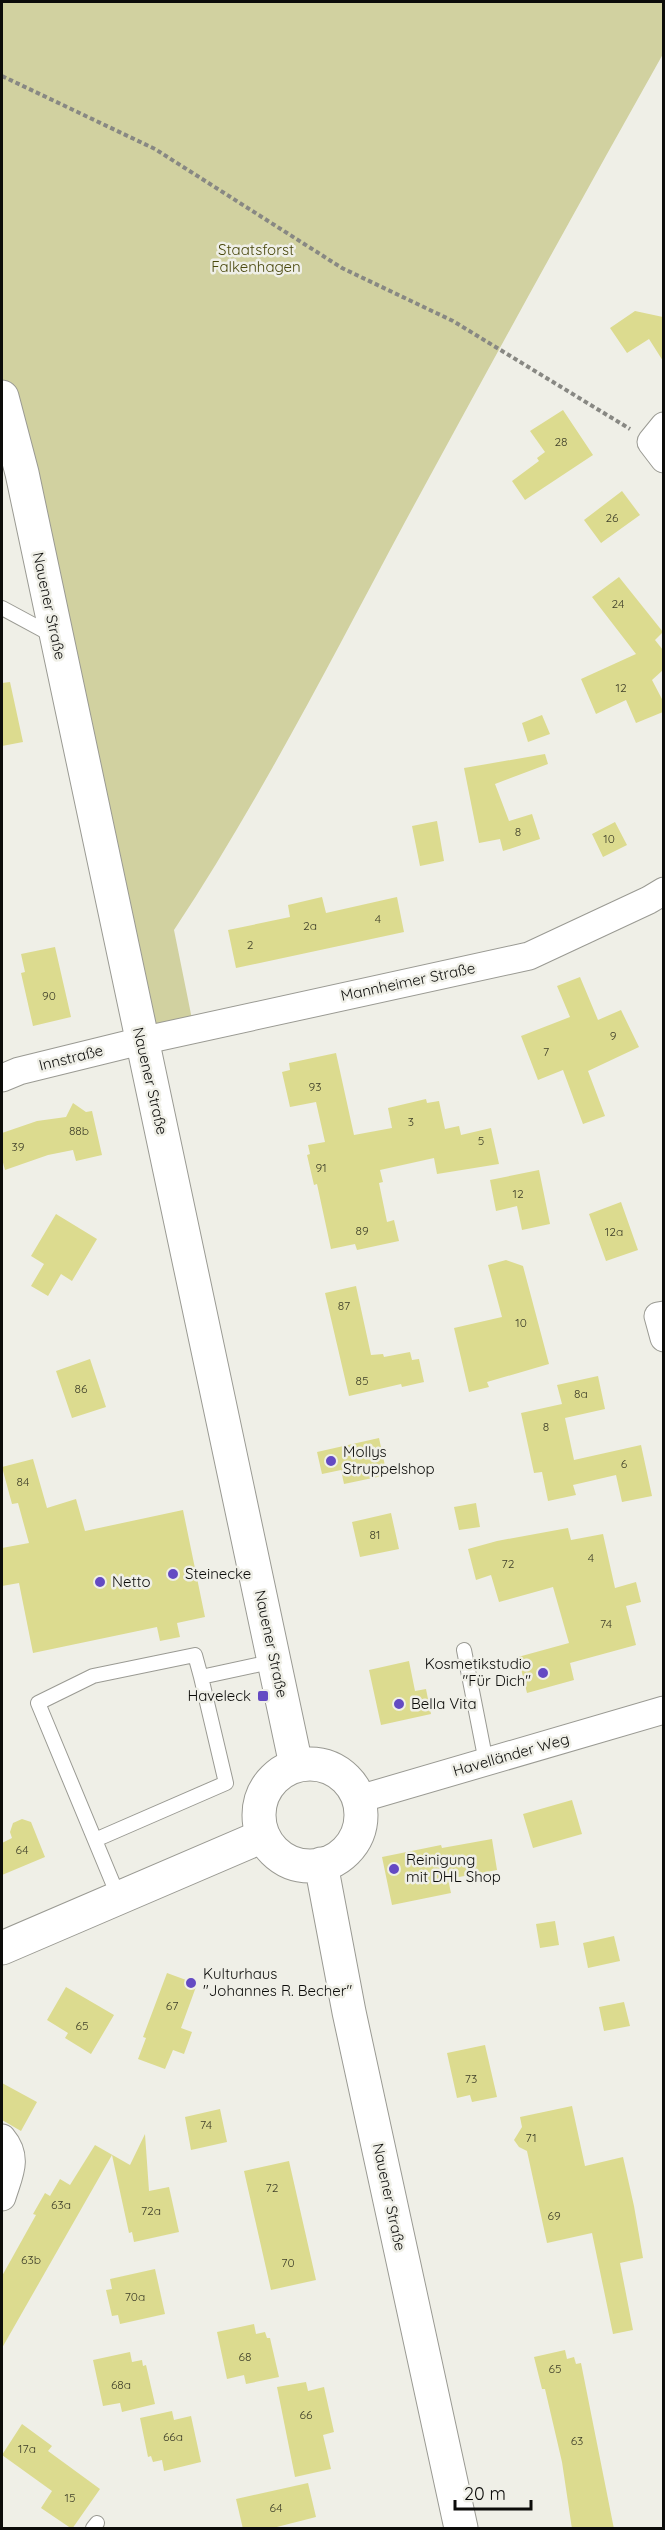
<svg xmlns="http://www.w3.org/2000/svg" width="665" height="2530" font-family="Quicksand,sans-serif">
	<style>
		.green { fill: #d1d1a0 }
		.building { fill: #dcdb8f }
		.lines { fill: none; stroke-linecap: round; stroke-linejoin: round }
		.service-casing { stroke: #9a9a93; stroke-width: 16 }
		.minor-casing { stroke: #9a9a93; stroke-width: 29 }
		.tertiary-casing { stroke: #9a9a93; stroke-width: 35 }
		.secondary-casing { stroke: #9a9a93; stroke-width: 35 }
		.path { stroke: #888883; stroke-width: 4; stroke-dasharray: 4.5 3; stroke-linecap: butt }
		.service { stroke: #fff; stroke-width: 14 }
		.minor { stroke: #fff; stroke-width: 27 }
		.tertiary { stroke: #fff; stroke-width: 33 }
		.secondary { stroke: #fff; stroke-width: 33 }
		.poi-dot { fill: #644ac3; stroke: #efefe7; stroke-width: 2 }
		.labels { text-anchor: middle; stroke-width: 5; stroke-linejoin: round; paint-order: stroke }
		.number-label { font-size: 12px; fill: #40402b }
		.park-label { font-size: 15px; fill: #49480d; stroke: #efefe7 }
		.street-label { font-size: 15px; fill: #0c0c0a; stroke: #efefe7 }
		.poi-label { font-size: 15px; fill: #0c0c0a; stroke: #efefe7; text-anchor: start }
	</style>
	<rect width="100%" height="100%" fill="#efefe7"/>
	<!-- green -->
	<path class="green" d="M2,2h661v52c-87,155 -173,311 -258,468 -74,138 -145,278 -231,408l20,99 -53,12 -139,-644z"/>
	<!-- building -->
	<path class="building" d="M635,311l28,6v44l-14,-22 -22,14 -17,-25z
		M563,410l30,45 -68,45 -13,-19 27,-20 -2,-3 8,-6 -15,-21z
		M622,491l18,24 -39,28 -17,-23z
		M619,577l44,55 -8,8 8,10v20l-11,10 11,21v11l-27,11 -10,-23 -30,14 -15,-35 55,-25 -44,-57z
		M10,682l13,60 -21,4v-63z
		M542,715l8,19 -22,8 -6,-19z
		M545,754l3,10 -53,20 14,37 23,-7 8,25 -37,12 -3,-12 -21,4 -15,-75z
		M437,821l7,40 -24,5 -8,-40z
		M615,822l12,23 -24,12 -11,-23z
		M322,897l4,16 71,-16 7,35 -168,36 -8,-38 62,-13 -2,-12z
		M55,947l16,70 -38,9 -12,-53 4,-1 -4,-18z
		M580,977l18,43 23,-10 18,37 -51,24 17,45 -22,8 -20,-54 -25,10 -17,-44 49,-19 -13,-31z
		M336,1053l18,82 38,-7 -4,-20 38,-9 1,4 12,-2 6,28 14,-3 2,9 30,-7 8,36 -62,10 -3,-16 -54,12 3,12 -4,1 8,39 7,-2 5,21 -42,9 -2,-6 -24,5 -14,-65 -3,1 -7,-30 3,-1 -2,-9 17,-3 -9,-40 -26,5 -8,-35 8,-2 -1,-7z
		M73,1103l13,9 6,-1 10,44 -26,6 -3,-11 -25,5 -43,15 -3,-11v-26l35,-12 29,-4z
		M539,1170l11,54 -28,6 -5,-24 -21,5 -6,-31z
		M621,1202l17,48 -32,11 -17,-47z
		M56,1214l41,25 -25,42 -11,-7 -13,22 -17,-10 13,-22 -13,-8z
		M506,1260l17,6 26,98 -62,18 2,5 -20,5 -15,-64 48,-11 -14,-52z
		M356,1286l15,69 12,-1 1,3 26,-5 2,8 7,-1 5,23 -22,5 -1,-3 -52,12 -24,-103z
		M90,1359l16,48 -34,11 -16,-47z
		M598,1376l7,33 -40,9 9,42 67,-15 11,51 -30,6 -6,-27 -43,10 3,10 -28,6 -6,-29 -8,1 -13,-60 41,-9 -5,-19z
		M379,1438l8,37 -43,9 -3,-14 -19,4 -5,-22z
		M33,1459l14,49 29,-9 9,32 98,-21 22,107 -28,6 3,14 -20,4 -3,-14 -124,26 -14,-70 -17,3v-38l27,-5 -11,-40 -6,1 -10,-37z
		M476,1503l4,24 -21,3 -5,-23z
		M391,1513l8,36 -39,8 -8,-35z
		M568,1528l3,12 32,-6 12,54 21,-6 5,20 -15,4 10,39 -66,18 4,17 -47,13 -9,-36 51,-14 -16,-56 -54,15 -8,-27 -15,5 -8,-31 29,-8z
		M409,1661l6,30 11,-2 5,25 -50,11 -12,-55z
		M572,1800l10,34 -49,14 -10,-34z
		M22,1819l9,3 14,35 -43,18v-32l10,-5 -2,-6 3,-9z
		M492,1839l5,31 -49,9 3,14 -59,12 -10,-48 59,-12 1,3z
		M555,1921l4,24 -19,3 -4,-24z
		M614,1936l6,25 -32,7 -5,-25z
		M167,1973l30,11 -16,44 11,4 -8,22 -11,-4 -8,19 -27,-10 8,-21 -3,-1z
		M66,1987l48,28 -23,39 -26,-16 3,-5 -21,-13z
		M624,2002l6,24 -26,5 -5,-24z
		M485,2045l12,52 -25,5 -2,-7 -13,3 -10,-45z
		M2,2083l35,19 -16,29 -19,-11z
		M572,2106l13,60 38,-9 11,49 9,52 -23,5 13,67 -20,4 -21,-101 -45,10 -20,-92 -8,-4 -5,-7 8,-13 -2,-10z
		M220,2109l7,33 -36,8 -6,-33z
		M145,2134l4,57 20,-4 10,45 -45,10 -2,-10 -3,1 -17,-78 -110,193v-72l34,-61 -3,-1 12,-21 5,3 10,-17 10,6 25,-40 35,20z
		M289,2161l27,119 -45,10 -27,-119z
		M155,2269l10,45 -45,10 -2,-9 -6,1 -6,-26 6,-1 -2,-10z
		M254,2324l2,10 9,-2 2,6h3l9,39 -33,7 -2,-9 -17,4 -10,-47z
		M565,2350l2,9 7,-2 2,7 5,-1 33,166h-42l-10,-67 -17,-73h-3l-8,-32z
		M130,2352l2,10 10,-2 1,6 3,-1 9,39 -33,8 -2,-9 -17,3 -10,-46z
		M306,2382l2,9 16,-4 10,45 -11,3 8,34 -36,8 -18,-90z
		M172,2411l2,9 17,-4 10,46 -37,9 -2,-11 -9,2 -2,-6 -3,1 -8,-39z
		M22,2424l30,22 -4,5 52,38 -28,40 -31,-21 11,-17 -50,-36z
		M308,2483l8,34 -47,12h-26l-7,-30z"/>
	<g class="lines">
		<!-- service casing -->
		<g class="service-casing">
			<path id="service" d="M2,608l52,28
				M464,1650l22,112
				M95,1840l131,-57 -25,-106
				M119,1898l-81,-195 55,-27 102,-21 6,22 74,-16
				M93,2528l4,-5"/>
		</g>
		<!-- minor casing -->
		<g class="minor-casing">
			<path id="minor" d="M664,426l-13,16 13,17
				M2,1078l17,-7 122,-30 388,-85 120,-56 15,-9
				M664,1315l-6,1 6,22
				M359,1799l305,-89
				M2,2138c17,20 7,36 0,59"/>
		</g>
		<!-- tertiary casing -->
		<g class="tertiary-casing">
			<path id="tertiary" d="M2,1948l261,-112"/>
		</g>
		<!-- secondary casing -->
		<g class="secondary-casing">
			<path id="secondary" d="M2,397l20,76 274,1292
				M259 1815a51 51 0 1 1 102 0a51 51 0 1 1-102 0Z
				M321,1864l28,148 112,516"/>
		</g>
		<!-- path -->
		<path class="path" d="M2,76l153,73 187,119 111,53 177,108"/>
		<!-- service -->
		<use href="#service" class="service"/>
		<!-- minor -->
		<use href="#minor" class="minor"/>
		<!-- tertiary -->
		<use href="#tertiary" class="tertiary"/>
		<!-- secondary -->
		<use href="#secondary" class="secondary"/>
	</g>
	<!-- markers -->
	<g class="poi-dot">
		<circle cx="331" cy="1461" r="6"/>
		<circle cx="173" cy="1574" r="6"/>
		<circle cx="100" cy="1582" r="6"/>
		<circle cx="543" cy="1673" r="6"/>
		<rect x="257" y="1690" width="12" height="12" rx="3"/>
		<circle cx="399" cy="1704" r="6"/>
		<circle cx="394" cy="1869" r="6"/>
		<circle cx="191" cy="1983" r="6"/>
	</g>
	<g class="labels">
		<!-- number labels -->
		<g class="number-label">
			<text x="561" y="446">28</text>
			<text x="612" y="522">26</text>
			<text x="618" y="608">24</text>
			<text x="621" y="692">12</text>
			<text x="518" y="836">8</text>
			<text x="609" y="843">10</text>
			<text x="378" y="923">4</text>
			<text x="310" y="930">2a</text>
			<text x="250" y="949">2</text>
			<text x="49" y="1000">90</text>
			<text x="613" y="1040">9</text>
			<text x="546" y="1056">7</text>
			<text x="315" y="1091">93</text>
			<text x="411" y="1126">3</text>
			<text x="79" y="1135">88b</text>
			<text x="481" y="1145">5</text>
			<text x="18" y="1151">39</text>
			<text x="321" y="1172">91</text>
			<text x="518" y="1198">12</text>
			<text x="362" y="1235">89</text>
			<text x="614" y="1236">12a</text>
			<text x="344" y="1310">87</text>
			<text x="521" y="1327">10</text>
			<text x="362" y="1385">85</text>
			<text x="81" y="1393">86</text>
			<text x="581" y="1398">8a</text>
			<text x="546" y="1431">8</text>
			<text x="624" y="1468">6</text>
			<text x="23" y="1486">84</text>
			<text x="375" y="1539">81</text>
			<text x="591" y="1562">4</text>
			<text x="508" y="1568">72</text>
			<text x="606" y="1628">74</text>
			<text x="22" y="1854">64</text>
			<text x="172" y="2010">67</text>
			<text x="82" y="2030">65</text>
			<text x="471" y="2083">73</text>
			<text x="206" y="2129">74</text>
			<text x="531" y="2142">71</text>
			<text x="272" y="2192">72</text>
			<text x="61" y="2209">63a</text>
			<text x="151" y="2215">72a</text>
			<text x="554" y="2220">69</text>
			<text x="31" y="2264">63b</text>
			<text x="288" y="2267">70</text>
			<text x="135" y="2301">70a</text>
			<text x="245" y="2361">68</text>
			<text x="555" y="2373">65</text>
			<text x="121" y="2389">68a</text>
			<text x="306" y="2419">66</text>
			<text x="173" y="2441">66a</text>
			<text x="577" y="2445">63</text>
			<text x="27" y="2453">17a</text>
			<text x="70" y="2502">15</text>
			<text x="276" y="2512">64</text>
		</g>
		<!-- park labels -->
		<g class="park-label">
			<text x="256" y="255">Staatsforst<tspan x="256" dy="17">Falkenhagen</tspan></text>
		</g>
		<!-- street labels -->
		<g class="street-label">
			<text transform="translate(49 606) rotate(78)" y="5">Nauener Straße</text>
			<text transform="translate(408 982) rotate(-12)" y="5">Mannheimer Straße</text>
			<text transform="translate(71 1058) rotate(-14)" y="5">Innstraße</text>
			<text transform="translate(150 1081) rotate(77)" y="5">Nauener Straße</text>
			<text transform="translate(271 1644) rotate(78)" y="5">Nauener Straße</text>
			<text transform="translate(511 1755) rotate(-16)" y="5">Havelländer Weg</text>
			<text transform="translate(389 2197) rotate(78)" y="5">Nauener Straße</text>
		</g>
		<!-- poi labels -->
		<g class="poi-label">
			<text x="343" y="1457">Mollys<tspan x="343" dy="17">Struppelshop</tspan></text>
			<text x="185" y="1579">Steinecke</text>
			<text x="112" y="1587">Netto</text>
			<text x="531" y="1669" text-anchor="end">Kosmetikstudio<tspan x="531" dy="17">"Für Dich"</tspan></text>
			<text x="251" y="1701" text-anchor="end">Haveleck</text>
			<text x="411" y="1709">Bella Vita</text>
			<text x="406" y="1865">Reinigung<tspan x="406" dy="17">mit DHL Shop</tspan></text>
			<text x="203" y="1979">Kulturhaus<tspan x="203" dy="17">"Johannes R. Becher"</tspan></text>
		</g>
	</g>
	<!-- border -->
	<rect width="665" height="2530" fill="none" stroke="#0c0c0a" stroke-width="6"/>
	<!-- scale -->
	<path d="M455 2500v9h76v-9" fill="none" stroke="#0c0c0a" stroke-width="3"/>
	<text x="464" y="2500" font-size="18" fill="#0c0c0a" stroke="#efefe7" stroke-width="4.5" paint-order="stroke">20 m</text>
</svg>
